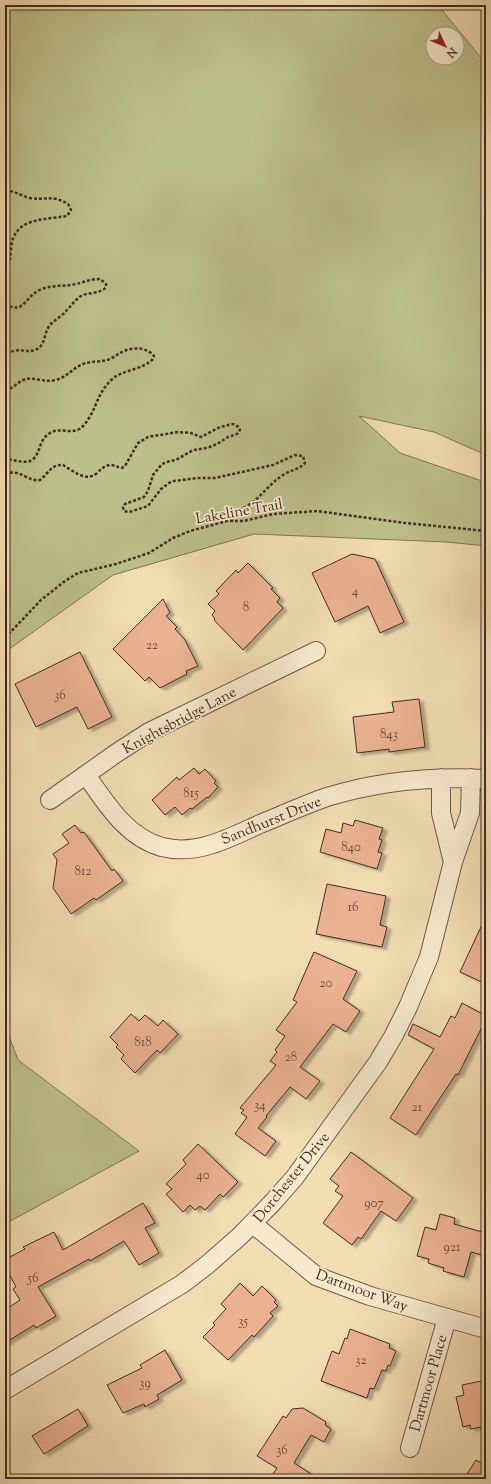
<svg xmlns="http://www.w3.org/2000/svg" width="491" height="1484" font-family="'Sorts Mill Goudy',serif">
	<style>
		.green { fill: #bdc08b; stroke: #807655; fill-rule: evenodd }
		.building { fill: #eab292; stroke: #432d1f; filter: url(#shadow) }
		.lines { fill: none; stroke-linecap: round; stroke-linejoin: round }
		.street-casing { stroke: #6f5944; stroke-width: 20 }
		.path { stroke: #432d1f; stroke-width: 2.5; stroke-dasharray: 3 2; stroke-linecap: butt }
		.street { stroke: #f7e9ce; stroke-width: 18 }
		.labels { text-anchor: middle; stroke-width: 3.5; stroke-linejoin: round; paint-order: stroke }
		.number-label { font-size: 13px; fill: #6d4e3c }
		.street-label { font-size: 15px; fill: #432d1f; stroke: #f7e9ce }
	</style>
	<defs>
		<filter id="shadow"><feDropShadow dx="4.5" dy="2.5" stdDeviation="1" flood-color="#0004"/></filter>
	</defs>
	<rect width="100%" height="100%" fill="#f3ddb3"/>
	<filter id="stains"><feTurbulence type="fractalNoise" baseFrequency=".005" numOctaves="4"/><feColorMatrix values="0 0 0 0 .2 0 0 0 0 .09 0 0 0 0 .02 0 0 0 .5 -.17"/></filter>
	<radialGradient id="worn" r=".72"><stop offset=".6" stop-color="#630" stop-opacity="0"/><stop offset="1" stop-color="#630" stop-opacity=".3"/></radialGradient>
	<!-- green -->
	<path class="green" d="M5,5h433l48,59v391l-52,-23 -75,-16 41,37 82,28 4,3v62l-39,-4 -193,-8 -141,41 -108,77zM433,34h24v24h-24z
		M5,1025l13,35 121,91 -134,73z"/>
	<!-- building -->
	<path class="building" d="M352,554l23,5 29,63 -24,11 -12,-27 -33,16 -23,-49z
		M248,563l25,25 -2,1 9,9 -3,4 6,6 -40,42 -29,-30 1,-1 -3,-4 3,-4 -7,-7 11,-10 -3,-3 20,-21 2,3z
		M163,599l7,14 -4,3 11,11 -2,2 10,11 13,26 -12,5 1,3 -27,14 -11,-11 -4,4 -32,-32z
		M80,652l32,65 -24,12 -11,-22 -41,20 -21,-43z
		M419,699l6,48 -36,5v-3l-32,4 -4,-36 41,-5 -2,-10z
		M194,768l5,6 6,-5 11,12 -2,2 4,4 -10,11 -1,-1 -15,12 -2,-1 -8,7 -7,-8 -10,8 -13,-15 25,-23 2,3z
		M355,820l28,8 -4,11 3,1 -4,12 4,1 -5,16 -57,-17 6,-23 15,4 2,-10 10,3z
		M75,825l6,8 3,-1 28,39 2,-2 9,12 -27,19 -2,-2 -23,16 -18,-26 4,-28 -4,-6 16,-11 -7,-9z
		M327,884l59,12 -6,29 7,2 -5,20 -66,-13z
		M486,916v68l-26,-12z
		M314,952l43,19 -14,28 17,12 -14,21 -13,-8 -33,43 20,14 -14,18 -16,-12 -24,29 1,1 -9,11 18,13 -11,15 -30,-22 12,-17 -6,-4 3,-3 -4,-2 36,-43 -6,-4 7,-9 -2,-2 10,-14 -9,-6 21,-28 -4,-2z
		M462,1003l24,13v3l-28,56 -2,-1 -40,61 -26,-17 44,-69 -26,-14 5,-11 27,13 11,-21 4,2z
		M131,1014l8,7 6,-6 13,11 5,-6 15,14 -18,19 -3,-3 -22,23 -14,-14 3,-4 -8,-8 2,-2 -8,-8z
		M198,1144l40,38 -15,15 -3,-3 -15,16 -5,-4 -5,4 -5,-5 -7,7 -17,-18 6,-5 -6,-5 20,-20 -3,-4z
		M351,1152l62,46 -17,23 -15,-10 -20,28 -3,-2 -6,8 -29,-22 20,-27 -8,-5 4,-5 -9,-7z
		M143,1203l12,20 -10,5 14,25 -20,12 -15,-24 -34,20 -1,-2 -51,28 18,29 -20,12 -2,-3 -29,18v-33l15,-10 -7,-11 3,-2 -11,-21 3,-8 17,-9 -2,-2 31,-15 9,18z
		M440,1214l15,4 -1,6 32,9v7l-4,15 -11,-3 -7,25 -21,-6 1,-3 -16,-5 1,-4 -12,-3 8,-29 11,3z
		M240,1283l13,13 9,-10 14,14 -2,2 4,4 -8,7 3,3 -19,21 -2,-2 -24,25 -25,-23 12,-12 -2,-2 13,-14 -5,-5z
		M350,1329l40,15 -1,4 7,3 -6,15 -2,-1 -2,6 -4,-1 -8,19 -4,-1 -3,10 -46,-17 11,-30 7,3 6,-16 2,1z
		M165,1350l17,30 -25,15 2,4 -14,8 -1,-3 -21,9 -16,-28 35,-17 -2,-3z
		M486,1380v46l-15,3 -1,-4 -7,2 -7,-30 8,-2 -2,-10z
		M303,1408l23,14 -1,3 6,4 -7,13 -13,-7 -17,28 25,16h-38l-8,-5 4,-6 -20,-12 26,-40 3,2 6,-9z
		M78,1409l10,17 -44,28 -12,-18z
		M476,1460l10,6v13h-22z"/>
	<g class="lines">
		<!-- street casing -->
		<g class="street-casing">
			<path id="street" d="M86,775c20,28 40,62 76,72 35,9 67,-9 98,-23 22,-9 44,-19 67,-27 52,-16 105,-21 159,-18
				M441,778v35l12,49
				M50,800l68,-48 31,-20 167,-81
				M253,1224l63,52 54,20 116,33
				M5,1390l177,-106 25,-19 33,-29 34,-35 21,-24 83,-115 16,-27 14,-28 21,-50 24,-95 17,-49 1,-35
				M410,1448l37,-130"/>
		</g>
		<!-- path -->
		<path class="path" d="M5,191c9,-1 16,5 25,7 15,3 22,-4 38,6l3,6 -4,6c-23,4 -54,1 -56,33 -1,8 0,14 -6,20
			M5,304c18,10 19,-4 31,-12 12,-8 27,-5 40,-8 8,-2 15,-5 24,-5l6,5v3c-5,7 -17,5 -25,9 -6,4 -10,10 -15,15 -4,5 -10,8 -14,12 -9,7 -5,21 -15,26 -11,6 -17,-4 -32,6
			M5,390c9,-1 13,-9 21,-11 10,-2 19,4 30,1 11,-3 17,-12 27,-16 8,-3 16,-2 24,-4 5,-1 9,-5 13,-7 10,-6 26,-7 34,3 -2,11 -30,14 -39,21 -18,13 -18,33 -31,48 -10,12 -23,1 -34,8 -12,7 -9,21 -18,27 -9,5 -18,-2 -27,0
			M5,474c15,-6 22,8 35,6 8,-6 11,-16 23,-15 9,5 23,18 34,8 4,-4 7,-7 13,-8 4,0 7,2 12,3l3,-2 13,-23 10,-6 30,-5 13,1 10,4 19,-10 13,-3 6,3 1,3 -3,4 -9,3 -11,7 -10,4 -14,2 -17,10 -6,1 -8,3 -9,11 -5,16 -4,6 -19,7 -2,3 1,4 5,1 19,-6 13,-17 8,-6 5,-2 23,-3h18l58,-13 22,-10 8,1 2,7c-6,7 -15,7 -22,12 -13,8 -21,21 -33,29 -8,6 -16,6 -18,17
			M5,638l36,-38 24,-19 13,-8 38,-9 33,-11 24,-15 17,-7 37,-10h17l29,-7 44,-3 88,12 81,8"/>
		<!-- street -->
		<use href="#street" class="street"/>
	</g>
	<g class="labels">
		<!-- number labels -->
		<g class="number-label">
			<text x="355" y="595">4</text>
			<text x="246" y="611">8</text>
			<text x="152" y="649">22</text>
			<text x="60" y="699">36</text>
			<text x="389" y="738">843</text>
			<text x="191" y="797">815</text>
			<text x="351" y="851">840</text>
			<text x="83" y="875">812</text>
			<text x="353" y="911">16</text>
			<text x="326" y="987">20</text>
			<text x="143" y="1046">818</text>
			<text x="291" y="1061">28</text>
			<text x="260" y="1109">34</text>
			<text x="417" y="1111">21</text>
			<text x="203" y="1179">40</text>
			<text x="374" y="1207">907</text>
			<text x="452" y="1251">921</text>
			<text x="33" y="1282">56</text>
			<text x="243" y="1325">35</text>
			<text x="361" y="1364">32</text>
			<text x="145" y="1387">39</text>
			<text x="282" y="1454">36</text>
		</g>
		<!-- street labels -->
		<g class="street-label">
			<text transform="translate(239 511) rotate(-10)" y="5">Lakeline Trail</text>
			<text transform="translate(179 720) rotate(-28)" y="5">Knightsbridge Lane</text>
			<text transform="translate(271 820) rotate(-22)" y="5">Sandhurst Drive</text>
			<text transform="translate(291 1177) rotate(-51)" y="5">Dorchester Drive</text>
			<text transform="translate(362 1290) rotate(20)" y="5">Dartmoor Way</text>
			<text transform="translate(428 1383) rotate(-74)" y="5">Dartmoor Place</text>
		</g>
	</g>
	<!-- margin -->
	<rect width="491" height="1484" fill="none" stroke="#f3ddb3" stroke-width="20"/>
	<rect x="6" y="6" width="479" height="1472" fill="none" stroke="#432d1f" stroke-width="2"/>
	<rect x="10" y="10" width="471" height="1464" fill="none" stroke="#432d1f"/>
	<!-- north arrow -->
	<g transform="translate(445 46) rotate(134)"><circle r="19" fill="#f7e9ce" stroke="#af9e88"/>
	<path d="M0-3L7 15L0 10L-7 15Z" fill="#8f2418"/>
	<text y="-6" font-size="11" font-weight="bold" text-anchor="middle" fill="#432d1f">N</text>
	</g>
	<rect width="100%" height="100%" filter="url(#stains)"/>
	<rect width="100%" height="100%" fill="url(#worn)"/>
</svg>
